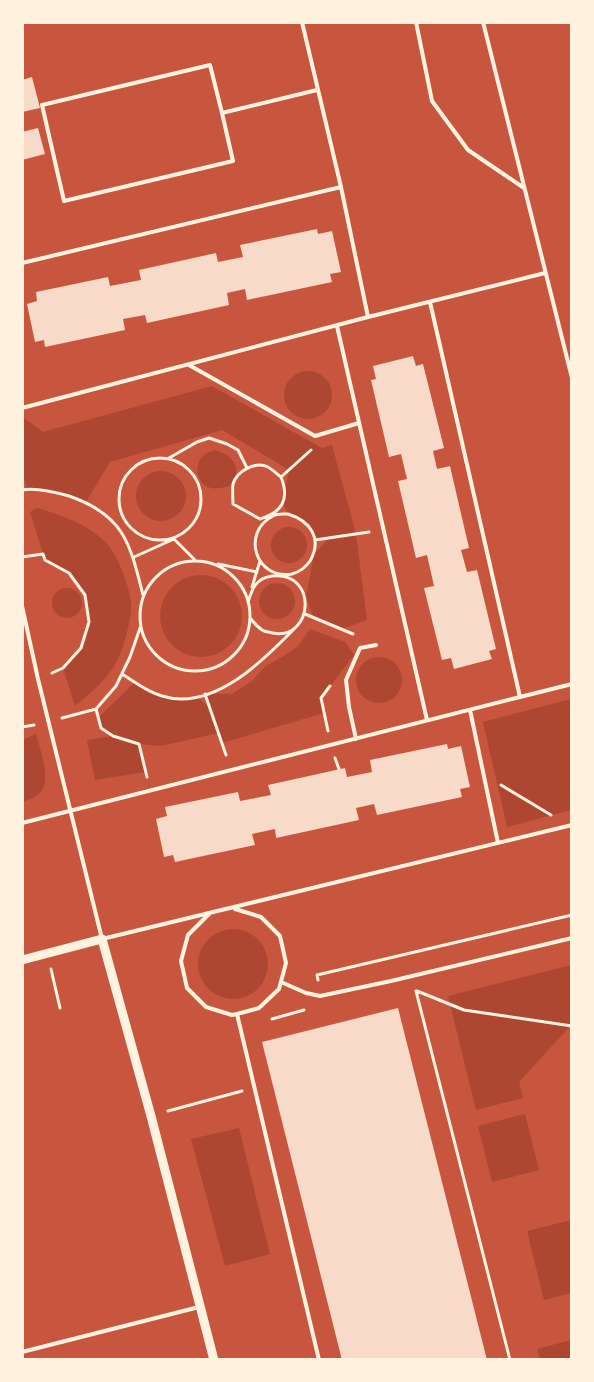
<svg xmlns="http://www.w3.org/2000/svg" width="594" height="1382" font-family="Overpass,sans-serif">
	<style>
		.green { fill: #ae4732 }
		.building { fill: #f7dbc8 }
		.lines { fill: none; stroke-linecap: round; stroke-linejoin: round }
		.path { stroke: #fff3e0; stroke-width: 3 }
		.service { stroke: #fff3e0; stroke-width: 4 }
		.tertiary { stroke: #fff3e0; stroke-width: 9 }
	</style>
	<rect width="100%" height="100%" fill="#c8553d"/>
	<!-- green -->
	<path class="green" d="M284 395a24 24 0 1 1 48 0a24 24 0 1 1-48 0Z
		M212,386l110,62 10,-3 24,89 11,86 -25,9 -28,-11 -8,-21 8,-43 14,-15 -13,1 -4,-12 -23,-14 -5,-10 6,-34 -67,-40 -112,32 -24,40 -29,-10 -30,-3 -4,-14 -1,-56 2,-1 19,14z
		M215,450c18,5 27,17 18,35 -9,2 -19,6 -27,1 -11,-7 -11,-24 -2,-31 2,-2 8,-4 11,-5z
		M136 496a25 25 0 1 1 50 0a25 25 0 1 1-50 0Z
		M37,508c25,7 53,17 71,37 10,11 25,49 23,64 -1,16 -9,46 -18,59 -11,15 -23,26 -38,38l-12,-38 18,-20 8,-26 -4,-27 -16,-22 -24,-13 -15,-48z
		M271 545a18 18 0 1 1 36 0a18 18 0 1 1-36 0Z
		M160 616a41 41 0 1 1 82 0a41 41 0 1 1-82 0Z
		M259 601a18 18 0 1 1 36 0a18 18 0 1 1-36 0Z
		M52 603a15 15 0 1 1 30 0a15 15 0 1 1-30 0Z
		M310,629l35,13 9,13 -33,43 3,15 -102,30 -4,-10 -57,13 -22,-2 6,28 -50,8 -8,-40 26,-4 -12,-8 -3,-10 37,-36c25,13 33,19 62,15l13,11 -5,-14h27l20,-13 14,-15 18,-10 14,-10z
		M356 680a23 23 0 1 1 46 0a23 23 0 1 1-46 0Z
		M571,699v111l-64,17 -24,-105z
		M36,734c4,16 16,45 4,59 -3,4 -12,7 -17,9v-62z
		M198 964a35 35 0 1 1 70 0a35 35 0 1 1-70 0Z
		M571,965v60l-52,57 4,16 -47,12 -28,-114z
		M525,1114l14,56 -47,12 -14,-56z
		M239,1128l31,126 -45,12 -34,-127z
		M571,1220v73l-27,7 -17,-69z
		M571,1340v19h-31l-3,-10z"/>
	<!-- building -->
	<path class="building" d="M32,77l8,31 -18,4v-32z
		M38,128l7,26 -23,6v-28z
		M317,229l1,5 14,-3 9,41 -11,2 2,8 -85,18 -2,-11 -18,4 2,12 -82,18 -2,-8 -22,4 2,11 -80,17 -1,-7 -9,2 -8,-38 10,-3 -1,-9 72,-15 2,9 31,-6 -2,-10 77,-17 2,9 25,-5 -3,-12z
		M413,356l3,10 7,-2 21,84 -11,3 4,18 13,-3 19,82 -8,2 6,22 10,-2 19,79 -7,2 3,8 -38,10 -3,-11 -9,2 -18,-72 10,-2 -7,-31 -11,3 -18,-77 9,-2 -6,-25 -12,3 -18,-77 5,-1 -3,-13z
		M447,744l1,5 13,-3 9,41 -10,2 2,8 -85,18 -3,-11 -18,4 3,12 -83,18 -1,-9 -23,5 3,11 -80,17 -2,-7 -9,2 -8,-38 11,-3 -2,-9 73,-15 2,9 31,-6 -3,-10 77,-17 2,9 25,-5 -2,-12z
		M398,1008l89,352h-145l-80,-318z"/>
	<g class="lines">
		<!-- path -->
		<path class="path" d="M119 499a41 41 0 1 1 82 0a41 41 0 1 1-82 0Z
			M169,458l28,-16 12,-4 18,6 11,6 9,18
			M281,477c-4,-3 -8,-7 -13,-10 -13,-6 -31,4 -35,17 -1,6 0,14 0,20l27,15c22,-7 30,-19 21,-42l30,-27
			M22,490c14,-3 33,2 47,6 55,19 61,47 74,99
			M288,514c22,7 35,24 22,47 -4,6 -11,11 -18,13 -37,6 -51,-42 -19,-58 4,-3 10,-2 15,-2z
			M315,540l54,-8
			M22,557l21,-3 2,6 24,13 16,22 4,27 -8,26 -18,20 -11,5
			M134,557l40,-18 21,21
			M140 616a55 55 0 1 1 110 0a55 55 0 1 1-110 0Z
			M218,564l39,8
			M252,587l8,-26
			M248,602c4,-13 8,-24 24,-26 47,-5 41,65 1,57 -4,-1 -8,-1 -11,-3 -4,-3 -8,-7 -11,-11
			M305,614l48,20
			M122,674c13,8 25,18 40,22 51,16 102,-36 133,-68
			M205,694l21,61
			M96,709l5,19 12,8 26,8 8,33
			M62,718l34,-9 20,-23 14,-29 10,-29
			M22,727l12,-2
			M328,731l-7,-33 9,-12
			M335,758l4,11
			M501,785l50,30
			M51,969l9,39
			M318,980l-1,-5 255,-60
			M416,991l94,369
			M417,991l47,19 108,16
			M272,1019l32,-9
			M168,1111l74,-20"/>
		<!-- service -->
		<path class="service" d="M302,22l39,165 27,130
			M416,22l16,79 36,49 56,38
			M483,22l89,356
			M222,113l11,48 -169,40 -22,-96 168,-40 12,48 95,-23
			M22,263l319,-76
			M337,326l90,394
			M189,365l126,71 44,-13
			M22,408l346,-91 177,-44
			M22,606l16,73 64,260 470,-114
			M520,697l52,-13
			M470,710l28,133
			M356,739l-7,-32 -3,-27 14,-32 16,-3
			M22,823l498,-126 -90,-395
			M209,914l-21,21 -7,26 6,27 19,19 26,8 5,-1 22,-6 20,-19 7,-26 -6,-27 -19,-19 -26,-8
			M281,982l25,11 14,3 71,-15 181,-43
			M237,1014l82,346
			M22,1352l177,-45"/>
		<!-- tertiary -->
		<path class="tertiary" d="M22,960l80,-21 49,177 63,244"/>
	</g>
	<!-- border -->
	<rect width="594" height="1382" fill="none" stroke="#fff3e0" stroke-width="48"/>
</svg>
